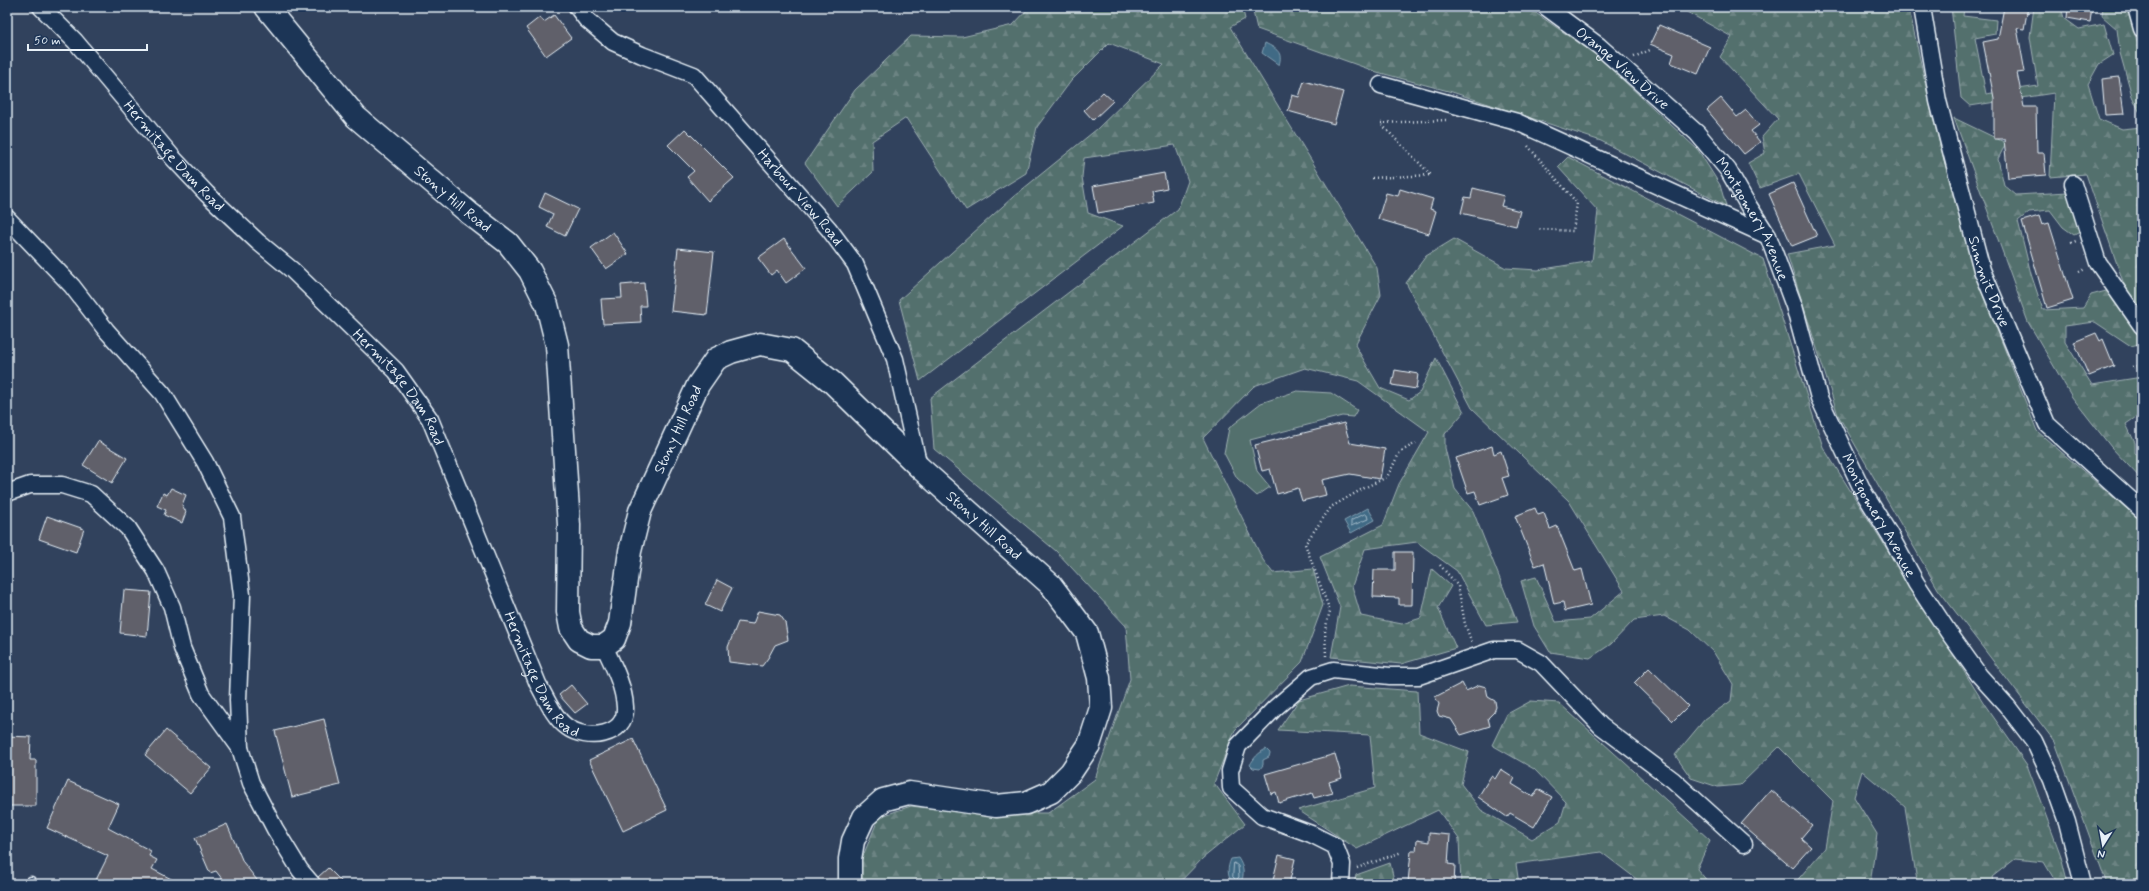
<svg xmlns="http://www.w3.org/2000/svg" width="2149" height="891" font-family="Mynerve,sans-serif">
	<style>
		.grass { fill: #536f6d; stroke: #9eb0b2 }
		.forest { fill: url(#forest-firs); stroke: #9eb0b2 }
		.water { fill: #3f6a85; stroke: #83a0b3 }
		.lines { fill: none; stroke-linecap: round; stroke-linejoin: round }
		.shore { stroke: #a4bbca; stroke-width: 1 }
		.building { fill: #61616b; stroke: #e8f1f8 }
		.lane-casing { stroke: #e8f1f8; stroke-width: 11 }
		.street-casing { stroke: #e8f1f8; stroke-width: 19 }
		.primary-casing { stroke: #e8f1f8; stroke-width: 25 }
		.path { stroke: #e8f1f8; stroke-width: 2.5; stroke-dasharray: 1 3; stroke-linecap: butt }
		.lane { stroke: #1d3557; stroke-width: 8 }
		.street { stroke: #1d3557; stroke-width: 16 }
		.primary { stroke: #1d3557; stroke-width: 22 }
		.labels { text-anchor: middle; stroke-width: 3; stroke-linejoin: round; paint-order: stroke }
		.street-label { font-size: 15px; fill: #e8f1f8; stroke: #1d3557 }
	</style>
	<defs>
		<pattern id="forest-firs" width="22" height="20" patternUnits="userSpaceOnUse"><rect width="22" height="20" fill="#536f6d"/><path d="M5 1l3.5 6h-7zM16 11l3.5 6h-7z" fill="#6c8483"/></pattern>
	</defs>
	<rect width="100%" height="100%" fill="#31425d"/>
	<filter id="ink" filterUnits="userSpaceOnUse"><feTurbulence type="fractalNoise" baseFrequency=".025" numOctaves="2"/><feDisplacementMap in="SourceGraphic" scale="8" xChannelSelector="R" yChannelSelector="G"/><feConvolveMatrix kernelMatrix="1 2 1 2 8 2 1 2 1" color-interpolation-filters="sRGB"/></filter>
	<g filter="url(#ink)">
		<!-- grass -->
		<path class="grass" d="M1297,391l34,2 26,17 -4,7 -11,-1 -92,24 7,31 13,16 -13,9 -20,-18 -13,-25 5,-25 32,-25z"/>
		<!-- forest -->
		<path class="forest" d="M1030,7h212l3,12 -15,8 147,241 4,27 -26,50 25,43 29,12 11,-8 16,-34 28,54 -19,22v14l10,41 18,22 44,111 -31,3 -29,-54 -40,-29 -52,7 -13,37 9,30 41,8 19,-6 11,-49 19,17 -13,22 18,40 -55,16 -70,-7 9,-50 -20,-50 63,-32 16,-41 30,-52 -71,-51 -53,-13 -51,18 -51,52 60,122 10,13 40,-4 10,36 -21,57 -67,68 -21,53 31,41 -42,34 -25,26h-192l-4,-2 -6,2h-114l-4,-16 21,-51 32,-11 57,7h80l47,-34 35,-100 -4,-53 -70,-75 -122,-102 -4,-51 248,-189 10,-28 -13,-36 -91,13 -2,19 6,36 35,13 -203,155 -21,-81 114,-103 84,-68 67,-65 -55,-21 -38,38 -34,46 -11,46 -60,37 -60,-92 -34,23 1,31 -36,34 -32,-43 50,-73 56,-54 51,1 51,-12z
			M1252,7h156l23,4 3,-4h93l68,47 103,96 22,35 6,21 -125,-65 -149,-49 -75,-20 -120,-43z
			M1678,7h215l16,2 23,105 41,155 64,162 97,84 8,4v365h-35l-52,-142 -117,-153 -100,-174 -51,-161 48,-9 -36,-71 -39,14 -12,-25 17,-10 -3,-16 16,-18 -58,-62 12,-20z
			M1951,7h13l-1,9 33,4 -1,14 -20,4 11,56 52,-8 -8,-49 4,-30h27l3,11 15,11 25,-5 9,31 -14,9 -11,20 11,35 23,10 20,-2v189l-13,-17 -43,-125 -36,3 4,-84 -84,13 -9,-8z
			M2103,7h28l4,28 7,19v63l-10,-21 -12,-43 -3,-24 -15,-13z
			M1954,118l52,25 -8,16 6,26 12,10 52,-3 14,39 -8,4 -11,-8 -13,-17 -21,2 -11,9 13,53 12,36 40,-2 8,-13 19,-5 32,43v10l-11,3 -36,-24 -30,4v16l27,43 50,-8v36l-16,11 9,19v10l7,5v22l-31,-33 -39,-50 -44,-75z
			M1568,157l195,102 60,188 162,258 42,60 34,91 7,28h-11l-13,-22 -29,-3 -23,18 2,7h-79l2,-3 -12,-74 -43,-36 -8,26 23,37 -7,50h-76l31,-36 8,-47 -54,-54 -39,38 -22,2 -27,-9 -16,-23 30,-36 26,-18 2,-17 -19,-31 -24,-23 -26,-14 -30,4 -23,24 -21,14 -40,-6 -16,-26 -13,-45 15,-4 20,45 34,-3 34,-28 -55,-90 -97,-93 -66,-125 20,-27 28,-17 52,29 32,2 54,-9 6,-50 -40,-44z
			M1349,686l68,5 2,42 50,19 -8,32 20,26 51,29 28,-17 6,-20 -32,-33 -42,-24 15,-31 24,-13 28,2 151,137 -13,29 13,15h-67l-42,-32 -85,12 3,20h-58l-2,-45 -21,-29 -81,39 -59,-39 77,-22 -5,-53 -92,-5 21,-30z
			M1390,863l5,21h-41l2,-9z"/>
		<!-- water -->
		<path class="water" d="M1265,43c12,6 18,9 14,22l-17,-12z
			M1368,508l7,12 -24,13 -7,-12z
			M1266,749l4,4 -1,4 -6,3v5l-3,4 -7,-1 -3,-3c4,-7 8,-12 16,-16z
			M1238,858c6,9 7,17 2,26h-7c-6,-8 -6,-16 -2,-25z"/>
		<g class="lines">
			<!-- shore -->
			<path class="shore" d="M1365,514l2,1 1,4 -17,7v-5z
				M1234,863l4,3 1,11 -3,3 -3,-3z"/>
		</g>
		<!-- building -->
		<path class="building" d="M2004,7h24l-4,22 -7,-1 8,44 -8,1 7,34h12l1,46h7l2,22 -38,3 -4,-39h-10v-41l-11,-56 15,-3z
			M2068,7h24l-2,15 -23,-4z
			M554,15l17,23 -25,18 -20,-28 14,-11 4,5z
			M1659,25l51,22 -12,27 -27,-11 3,-9 -24,-10z
			M2119,77l5,37 -19,1 -3,-36z
			M1304,81l39,11 -9,32 -46,-13 4,-16 7,2z
			M1103,92l10,9 -20,19 -9,-10z
			M1721,98l16,19 9,-7 13,15 -8,6 9,11 -16,12 -37,-44z
			M685,129l49,49 -26,23 -21,-24 7,-6 -26,-26z
			M1164,173l3,15 -15,3 2,12 -56,10 -5,-27z
			M1793,183l24,53 -25,10 -23,-52z
			M1473,188l31,8 -3,10 19,5 -4,15 -55,-13 4,-16 6,1z
			M1400,189l33,10 -3,10 6,2 -7,23 -51,-15 8,-26 12,3z
			M545,193l33,16 -13,27 -18,-9 6,-13 -14,-7z
			M2039,216l3,9 7,-2 24,77 -26,8 -25,-87z
			M613,232l15,22 -22,15 -15,-21z
			M784,239l22,29 -20,15 -9,-13 -6,5 -13,-17z
			M678,248l36,4 -7,63 -36,-4z
			M644,283l2,23h-6l1,16 -38,2 -2,-25 21,-1 -1,-13z
			M2096,333l4,8 3,-2 11,27 -25,10 -15,-34z
			M1395,370l23,4 -2,15 -24,-4z
			M1344,423l6,20 35,6 -5,30 -30,-5 -28,6 4,15 -24,6 -4,-13 -21,6 -7,-25 -8,2 -7,-26z
			M98,441l29,17 -15,25 -29,-18z
			M1492,446l2,8 7,-3 8,25 -7,2 6,17 -28,10 -5,-14 -7,2 -12,-35z
			M171,488l15,7 -4,10 4,7 -4,11 -18,-8 2,-5 -9,-4 6,-13 4,2z
			M1535,508l3,7 6,-2 6,16 7,-3 18,45 7,-2 9,36 -26,6 -2,-9 -9,2 -10,-41 -9,3 -20,-50z
			M47,516l37,13 -8,23 -37,-13z
			M1395,552h18l-1,53h-13v-7l-26,-1 1,-27h21z
			M717,580l15,8 -12,24 -15,-7z
			M124,590l27,2 -4,44 -27,-3z
			M758,611l22,4 5,7 3,18 -13,5 -7,13 -6,8 -33,-4 -1,-15 10,-25 15,2z
			M1649,668l39,38 -15,15 -39,-38z
			M1462,683l4,8 13,-6 7,2 2,10 7,4 1,6 -2,5 -6,6 2,8 -29,9 -10,-16 -12,-3 -2,-5 2,-7 -4,-7z
			M571,685l16,19 -12,9 -16,-18z
			M324,719l16,66 -48,12 -17,-66z
			M166,730l45,38 -21,25 -45,-38z
			M7,736l24,1 -1,23h6v46h-29z
			M633,739l34,71 -44,21 -34,-71z
			M1335,754l7,24 -13,4 4,11 -19,5 -2,-5 -33,10 -3,-11 -5,2 -6,-20z
			M1501,769l14,9 -3,6 21,13 5,-8 14,8 -18,30 -24,-14 -3,4 -29,-20 13,-21 4,3z
			M68,781l51,23 -11,24 43,23 -2,5 8,4 -5,9 29,15h-87l14,-28 -61,-28z
			M1771,790l41,35 -11,13 10,9 -19,21 -51,-44z
			M227,824l16,38 17,22h-34l-10,-13 -6,2 -15,-35z
			M1429,833l21,2 -2,29 7,1 -1,19 -46,-1 3,-32h5l1,-11 12,2z
			M1279,855l16,4 -6,25h-17z
			M328,868l16,16h-20l-3,-2 -3,-5z"/>
		<g class="lines">
			<!-- lane casing -->
			<g class="lane-casing">
				<path id="lane" d="M30,884l1,-3"/>
			</g>
			<!-- street casing -->
			<g class="street-casing">
				<g id="street">
					<path id="s1" d="M41,7l34,34 99,118 33,35 51,48 34,28 104,101 34,48 108,265c8,14 16,34 29,43 19,14 60,10 58,-20 -1,-21 -12,-42 -21,-61"/>
					<path id="s2" d="M577,7l9,12 27,23 29,13 52,20 135,154 26,35 40,95 24,108"/>
					<path id="s3" d="M1546,7l53,39 98,87 31,37 20,35 20,31 26,70 25,92 45,95 26,42 26,48 33,50 30,42 28,31 27,35 18,39 15,42 16,62"/>
					<path id="s4" d="M1922,7l16,94 44,169 65,154 95,86"/>
					<path d="M2136,7l6,22"/>
					<path d="M1381,85l136,37 251,114"/>
					<path d="M2073,184l25,79 44,63"/>
					<path d="M7,218l65,68 34,44 57,64 42,68 27,55 10,78 -4,105 2,48 11,35 24,46 25,41 12,14"/>
					<path d="M7,493l23,-8h32l29,9 37,34 28,43 16,36 10,41 19,46 39,54"/>
					<path d="M1341,884l1,-20 -7,-18 -24,-12 -49,-18 -31,-28 -1,-17 8,-25 37,-38 36,-31 22,-7 57,6h29l75,-26h24l23,13 60,63 72,54 71,64"/>
				</g>
			</g>
			<!-- primary casing -->
			<g class="primary-casing">
				<g id="primary">
					<path id="s5" d="M266,7l90,110 113,96 39,30 22,28 17,34 10,40 12,180 -1,87 3,16 8,12 12,6h13l10,-7 6,-16 10,-72 10,-40 58,-126 18,-26 15,-7 29,-8 32,6 41,33 86,84 132,118 36,48 12,45 2,30 -12,37 -18,27 -20,20 -25,11 -30,3 -87,-13 -26,7 -19,17 -11,24 -3,18v25"/>
				</g>
			</g>
			<!-- path -->
			<path class="path" d="M1634,57l16,-7
				M1381,123l65,-3
				M1528,146l49,57 -4,28 -36,-2
				M1372,178l59,-3 -51,-52
				M2071,243l5,-2
				M2079,272l6,-3
				M2133,367l9,-2
				M1440,565l18,21 7,38 7,19
				M1326,656l-1,-26 5,-19 -25,-67 26,-37 35,-20 21,-10 13,-25 16,-9
				M1357,868l45,-16"/>
			<!-- lane -->
			<use href="#lane" class="lane"/>
			<!-- street -->
			<use href="#street" class="street"/>
			<!-- primary -->
			<use href="#primary" class="primary"/>
		</g>
	</g>
	<g class="labels">
		<!-- street labels -->
		<g class="street-label">
			<text dy="5" stroke="none"><textPath href="#s3" startOffset="98">Orange View Drive</textPath></text>
			<text dy="5" stroke="none"><textPath href="#s1" startOffset="200">Hermitage Dam Road</textPath></text>
			<text dy="5" stroke="none"><textPath href="#s2" startOffset="300">Harbour View Road</textPath></text>
			<text dy="5" stroke="none"><textPath href="#s5" startOffset="269">Stony Hill Road</textPath></text>
			<text dy="5" stroke="none"><textPath href="#s3" startOffset="300">Montgomery Avenue</textPath></text>
			<text dy="5" stroke="none"><textPath href="#s4" startOffset="283">Summit Drive</textPath></text>
			<text dy="5" stroke="none"><textPath href="#s1" startOffset="524">Hermitage Dam Road</textPath></text>
			<text dy="5" stroke="none"><textPath href="#s5" startOffset="1012">Stony Hill Road</textPath></text>
			<text dy="5" stroke="none"><textPath href="#s3" startOffset="624">Montgomery Avenue</textPath></text>
			<text dy="5" stroke="none"><textPath href="#s5" startOffset="1432">Stony Hill Road</textPath></text>
			<text dy="5" stroke="none"><textPath href="#s1" startOffset="848">Hermitage Dam Road</textPath></text>
		</g>
	</g>
	<!-- margin -->
	<rect width="2149" height="891" fill="none" stroke="#1d3557" stroke-width="24"/>
	<rect x="12" y="12" width="2125" height="867" fill="none" stroke="#e8f1f8" stroke-width="1.5" filter="url(#ink)"/>
	<!-- north arrow -->
	<g transform="translate(2103 845) rotate(191)" stroke="#1d3557" stroke-width="3" paint-order="stroke">
	<path d="M0-3L7 15L0 10L-7 15Z" fill="#e8f1f8"/>
	<text y="-6" font-size="11" font-weight="bold" text-anchor="middle" fill="#e8f1f8">N</text>
	</g>
	<!-- scale -->
	<path d="M28 44v6h119v-6" fill="none" stroke="#e8f1f8" stroke-width="2"/>
	<text x="34" y="44" font-size="12" fill="#e8f1f8" stroke="#1d3557" stroke-width="3" paint-order="stroke">50 m</text>
</svg>
